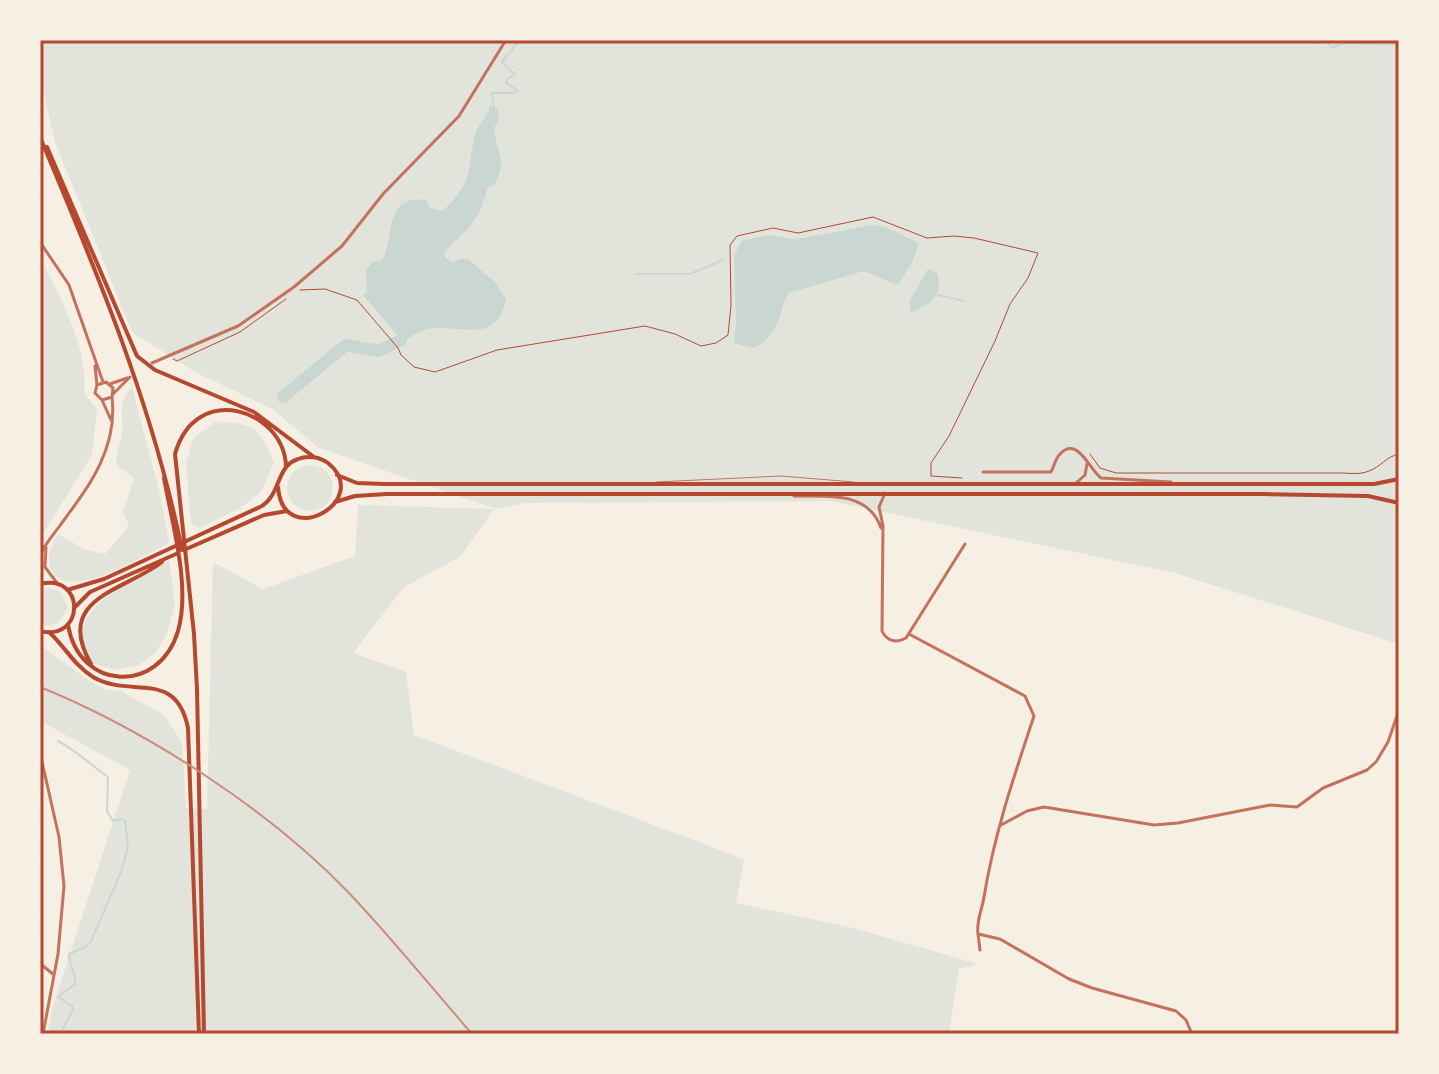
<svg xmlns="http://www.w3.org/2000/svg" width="1439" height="1074" font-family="Signika,sans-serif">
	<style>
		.green { fill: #e2e4dc }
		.water { fill: #c9d6d2 }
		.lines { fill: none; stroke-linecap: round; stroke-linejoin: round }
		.stream { stroke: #c9d6d2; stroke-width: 2 }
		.river { stroke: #c9d6d2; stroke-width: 12 }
		.path { stroke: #b5482f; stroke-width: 1 }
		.service { stroke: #c5725c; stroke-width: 1 }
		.minor { stroke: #c5725c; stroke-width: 3 }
		.tertiary { stroke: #c5725c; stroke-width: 3 }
		.primary { stroke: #b5482f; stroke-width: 4 }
		.rail { stroke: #cf8b77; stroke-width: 2 }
		.neatline { fill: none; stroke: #b5482f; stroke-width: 3 }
	</style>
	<rect width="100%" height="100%" fill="#f6efe4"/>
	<!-- green -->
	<path class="green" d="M44,40h1355v604l-224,-71 -344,-72 -305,2 -30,6 -177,-61 -47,-39 -77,-37 -63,-40 -77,-190 -15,-65v-21z
		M40,259c20,33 50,96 44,134l13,16 -5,46 -51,82 -1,-177 3,-6 -3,-2z
		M132,387l27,103 10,53c-23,11 -101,62 -118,26 -6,-13 1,-23 7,-35l28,16 19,4 24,-28 -6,-14 11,-34 -17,-12c-3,-13 3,-19 5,-31 2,-22 -6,-29 10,-48z
		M215,422c38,1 46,5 59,41l-13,29 -22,17 -40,19 -8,-4 -5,-60 7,-25z
		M287 488a23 23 0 1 1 46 0a23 23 0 1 1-46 0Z
		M358,505l136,4 -33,47 -58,32 -50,65 53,19 8,63 330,124 -8,44 113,24 129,37 -19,5 -10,65h-902l7,-31 76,-233 -90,-49v-76l51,37 16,8 14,1 43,24 18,27 4,66 21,1 6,-247 50,27 92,-33z
		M169,561l6,43 -8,30 -12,19 -16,12 -23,5 -22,-6 -13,-16c1,-8 1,-18 4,-25 14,-31 56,-46 84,-62z
		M47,588l13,3 8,16 -9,16 -11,3 -8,-2v-34z"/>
	<!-- water -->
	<path class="water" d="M490,105l8,4 1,11 -5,8c2,24 14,30 1,56l-7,3 -7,22 -11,18 -25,24v6l8,6 6,-4h9l28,24 10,17c-11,48 -50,22 -80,29 -9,3 -16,8 -23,13l-40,-47 4,-3 -1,-23 7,-7 9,-2c13,-22 1,-66 44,-60l4,8 13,3c34,-33 22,-39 33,-79 3,-8 11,-14 14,-27z
		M872,225l13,2 34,16 -7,20 -13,20 -3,2 -32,-14 -76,22c-10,21 -9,45 -35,55l-19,-5 2,-21 -2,-66 7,-15 28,-6 24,4 16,-2z
		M928,269l9,4c7,22 -6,32 -26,39l-2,-10z"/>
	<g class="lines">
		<!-- stream -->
		<path class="stream" d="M1305,40l8,3 14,-2 5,7 12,-5 55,1
			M494,107l-2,-14h20l6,-2 -12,-8 1,-4 8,-5 -13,-12 18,-22
			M637,274h53l33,-14
			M938,295l26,6
			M58,741c19,10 33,24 50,36l-1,34 6,10 9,-2 3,2 3,27 -7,24 -30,69 -4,5 -18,8c-1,11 8,18 6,30l-17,13 14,9 1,4 -13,24"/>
		<!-- river -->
		<path class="river" d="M283,397l63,-52 33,6 22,-11"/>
		<!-- path -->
		<path class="path" d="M300,290l25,-1 32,11 41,48 3,7 13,12 21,5 62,-22 148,-24 30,8 26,12 15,-3 12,-8 3,-30 -1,-60 7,-9 36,-8 25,5 75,-16 54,21 27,-2 20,2 64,15 -10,25 -18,26 -15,37 -46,95 -18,27v13l31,2
			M173,359l4,2 63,-29 46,-33
			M1090,454l10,14 16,5h224c9,0 20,2 29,-2 12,-4 16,-14 30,-17"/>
		<!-- service -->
		<path class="service" d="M656,482l125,-6 73,6"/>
		<!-- minor -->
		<path class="minor" d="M152,363l86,-37 56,-39 48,-41 41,-52 76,-78 47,-76
			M110,384l17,-6
			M113,394l17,-17
			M983,472h68c3,-5 4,-13 9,-18 18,-19 30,17 41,24l70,4
			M1075,484l10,-9 2,-11
			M885,493l-6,14 4,19 -1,105c5,11 15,12 24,7l59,-94
			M794,496c32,1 74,-6 87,32
			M909,634l116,62 9,20c-20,60 -40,119 -50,181 -2,13 -8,24 -6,37l22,5 69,40 23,9 84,23 10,9 6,14
			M40,753l19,84 5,49 -6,68 -15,80
			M1001,825l26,-14 17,-4 110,18 24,-2 92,-18 27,2 26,-19 44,-18 9,-8 12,-20 11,-32
			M978,934l2,16
			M40,959l3,7 10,8"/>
		<!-- tertiary -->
		<path class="tertiary" d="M40,242l29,43 34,97
			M95,366l2,19 -2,8 7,7 9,20
			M97,385l9,-3 7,6 -1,9 -10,3
			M46,547l-1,20 12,16
			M40,555c5,-11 14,-21 21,-31 29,-39 57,-76 51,-127"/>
		<!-- primary -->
		<path class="primary" d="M40,137c57,135 113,269 142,413
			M47,147l90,209 18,14 99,42 60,45
			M337,475l20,8 27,1h990l25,-5
			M335,502l20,-6 32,-2h875l106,2 31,7
			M184,550l80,-35 23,-4
			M40,584c46,-11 45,58 0,47
			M67,590l37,-11 158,-73c19,-12 14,-40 36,-47 10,-4 22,-2 30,4 46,37 -45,89 -50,24
			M75,607l15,-15 86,-38
			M68,625c11,66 91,70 110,6 13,-44 -6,-108 -14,-153
			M50,633c15,14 25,33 43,44 37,22 83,-9 95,51l11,306
			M91,664c-38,-66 33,-73 71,-102
			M204,1034l-7,-345 -3,-55 -19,-180c21,-74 110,-44 111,13"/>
		<!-- rail -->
		<path class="rail" d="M40,687c106,43 228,122 308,205 43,45 83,95 124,142"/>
	</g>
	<!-- border -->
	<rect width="1439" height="1074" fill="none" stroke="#f6efe4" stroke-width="84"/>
	<rect x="42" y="42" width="1355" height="990" class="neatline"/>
</svg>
